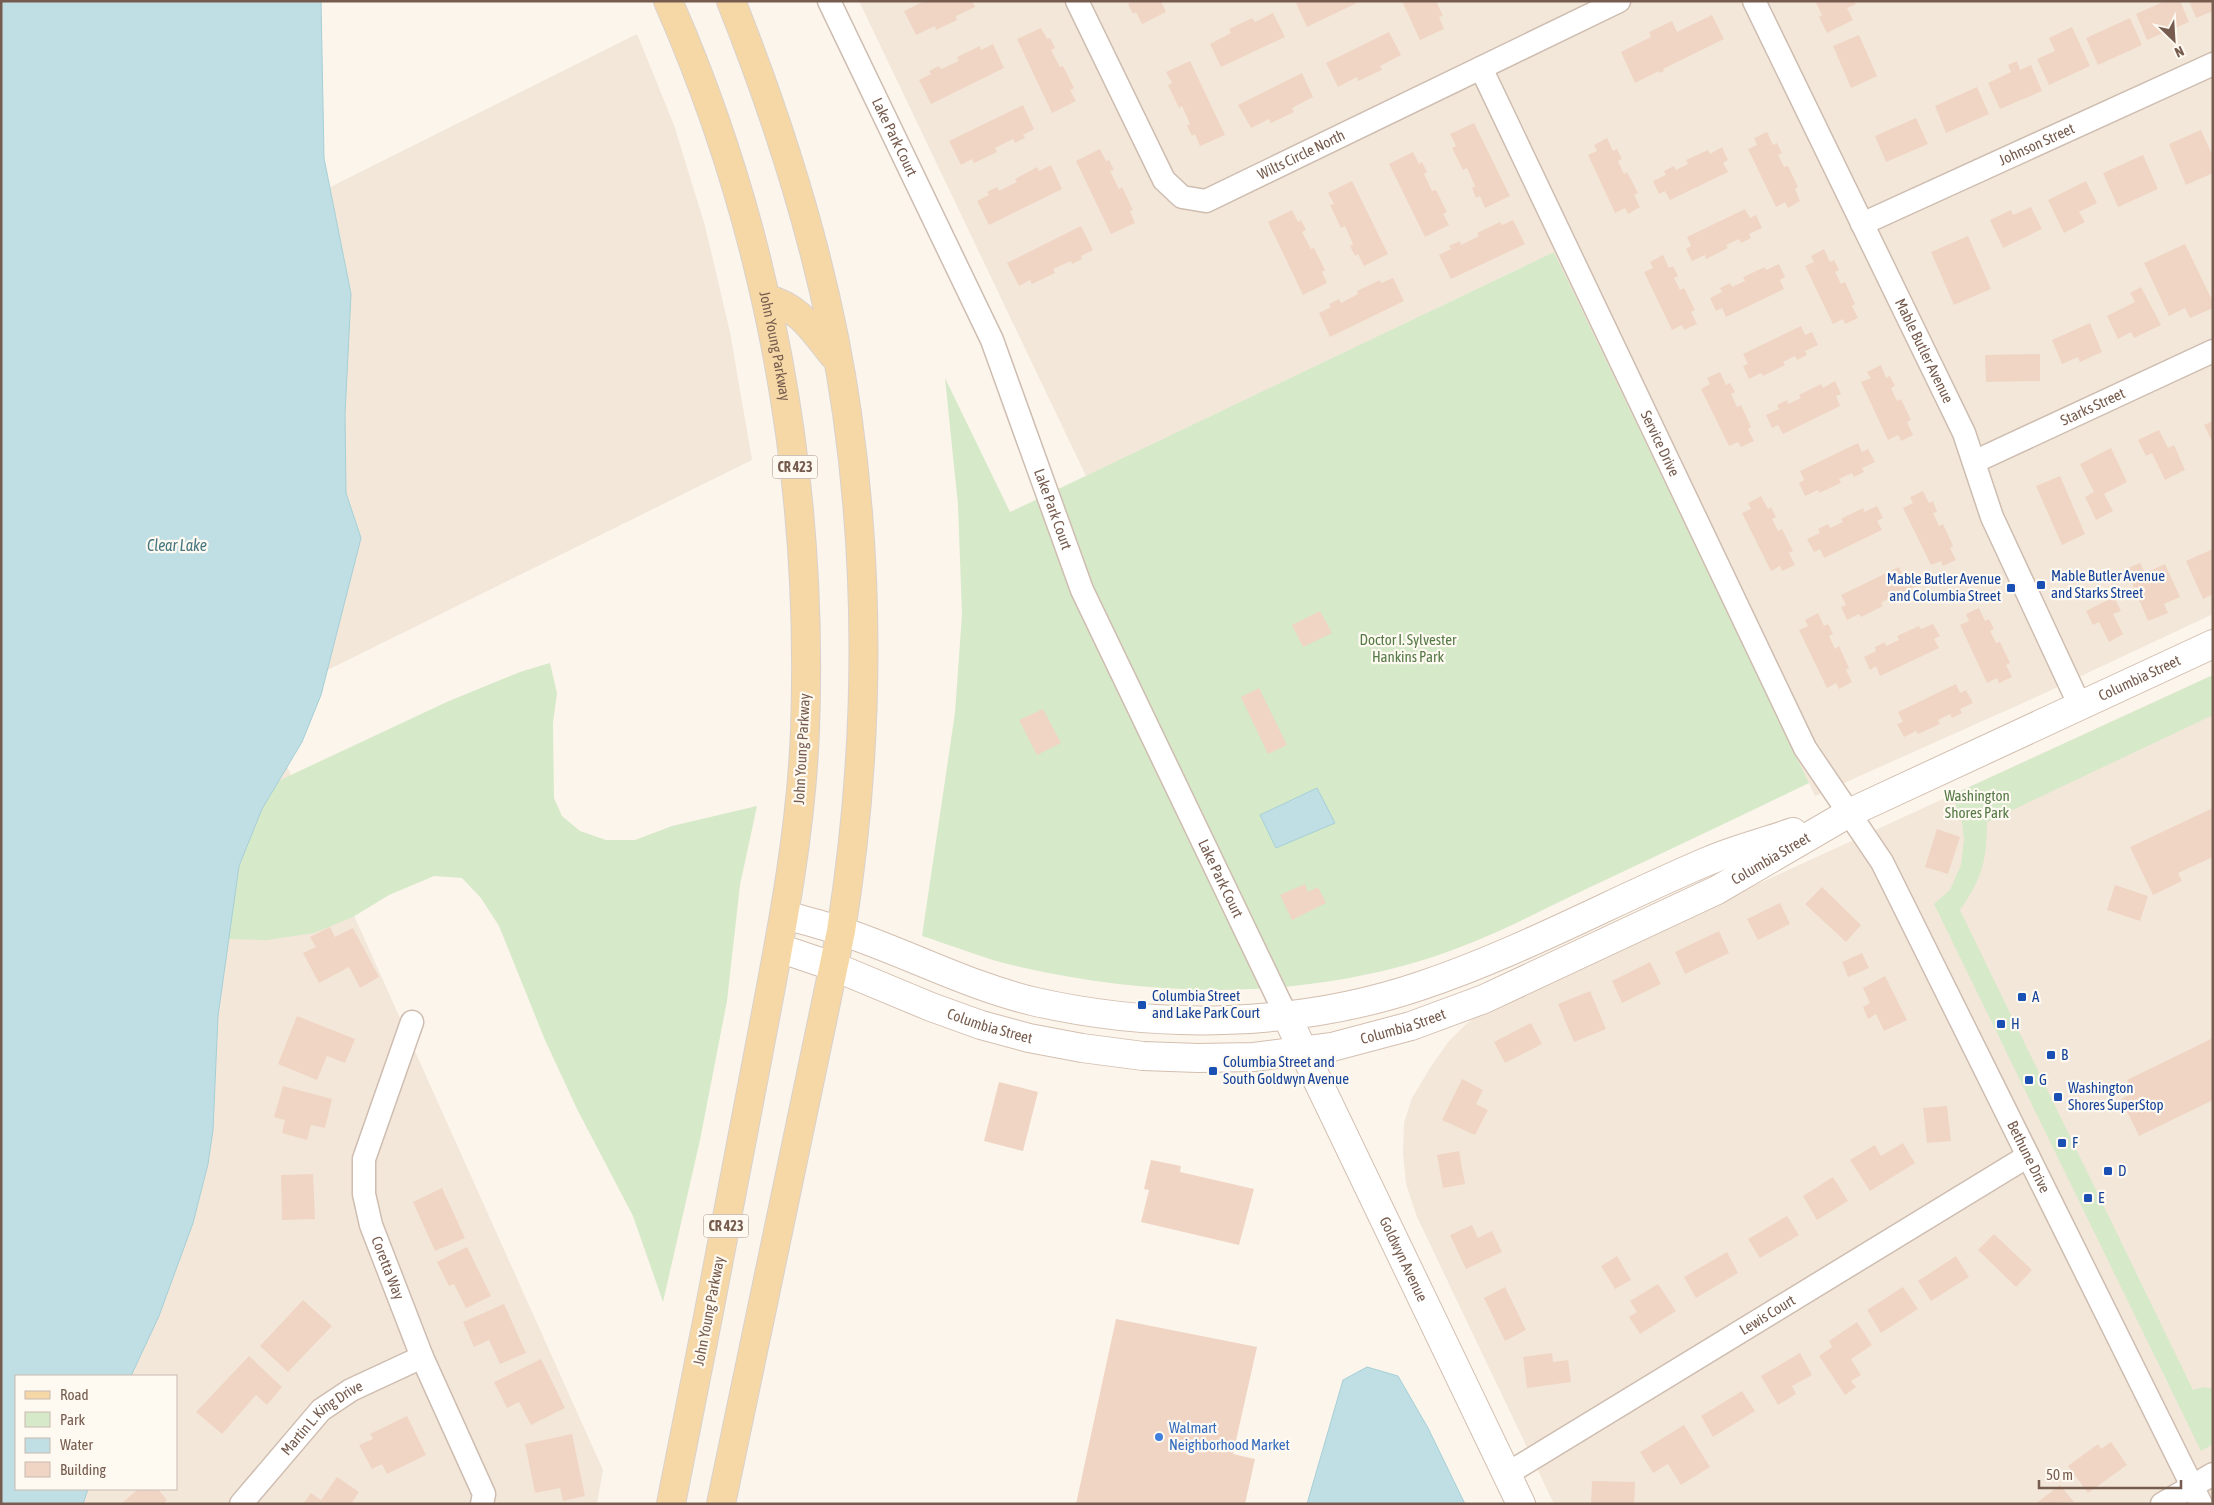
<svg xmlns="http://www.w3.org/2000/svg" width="2214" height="1505" font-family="'Asap Condensed',sans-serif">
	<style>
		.residential { fill: #f3e7d9; fill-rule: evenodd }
		.green { fill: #d6e9c9 }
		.water { fill: #bfdfe5; stroke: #a6cfd6 }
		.building { fill: #f0d5c4 }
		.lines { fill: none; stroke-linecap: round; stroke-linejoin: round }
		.street-casing { stroke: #cebdb0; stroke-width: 25 }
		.secondary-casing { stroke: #d3bfb0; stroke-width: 30 }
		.primary-casing { stroke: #d9d1cd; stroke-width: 30 }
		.street { stroke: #fff; stroke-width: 22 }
		.secondary { stroke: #fff; stroke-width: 28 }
		.primary { stroke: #f6d8a7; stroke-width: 28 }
		.transit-dot { fill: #1a4fb4; stroke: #fef9f1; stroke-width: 2 }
		.shop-dot { fill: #3f7fe0; stroke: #fef9f1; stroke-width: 2 }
		.labels { text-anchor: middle; stroke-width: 4.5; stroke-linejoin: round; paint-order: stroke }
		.shield { fill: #fef9f1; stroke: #9f8b7f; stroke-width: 1 }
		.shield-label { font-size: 14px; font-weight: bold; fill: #765c4e }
		.street-label { font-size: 15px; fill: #765c4e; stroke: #fef9f1 }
		.transit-label { font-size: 15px; fill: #164399; stroke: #fef9f1; text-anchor: start }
		.park-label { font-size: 15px; fill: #567a47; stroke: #fef9f1 }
		.shop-label { font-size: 15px; fill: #366cbe; stroke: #fef9f1; text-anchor: start }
		.water-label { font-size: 16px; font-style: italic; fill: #467780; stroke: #fef9f1 }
	</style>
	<rect width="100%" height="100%" fill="#fcf5eb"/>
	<!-- residential -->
	<path class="residential" d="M859,1h1354v613l-168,79 -230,103 -261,-544 -468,224z
		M637,34l37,91 31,101 25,106 22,128 -493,244 344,766 -6,34h-596v-1153zM16,1376h160v113h-160z
		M2213,675v829h-659l-137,-287 -11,-33 -3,-31 1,-30 8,-25 18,-30 19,-27 17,-17 24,-17z"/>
	<!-- green -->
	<path class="green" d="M1554,252l255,531c-75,36 -150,72 -225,107 -54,26 -107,54 -164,71 -132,39 -266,36 -400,6 -33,-7 -66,-21 -98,-31l33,-223 7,-99 -4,-109 -13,-127 65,134z
		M550,663l7,30 -4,30 1,75 8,18 18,15 26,9h29l37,-14 85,-20 -17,79 -13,116 -27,139 -37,162 -30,-86 -56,-107 -32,-69 -46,-114 -18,-28 -19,-20 -28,-2 -45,19 -36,22 -39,16 -47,7 -39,-1 11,-73 23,-57 16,-28 171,-80 71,-29z
		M2213,675v40l-226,107c0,38 -5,57 -27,88l233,480 10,-3 10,2v55l-12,7 -267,-547 16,-14 11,-25 3,-26 -2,-17 -10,-27z"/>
	<!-- water -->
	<path class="water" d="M1,1h320l3,157 27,136 -6,120 1,79 15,45 -40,157 -19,47 -40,67 -23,57 -21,150 -5,114 -5,34 -15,59 -34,93 -28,60h-115v113h72l-5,15h-82z
		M1317,788l18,35 -59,25 -16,-33z
		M1367,1367l31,9 30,52 37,76h-158l36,-124z"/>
	<!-- building -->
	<path class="building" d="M925,1h47l3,6 -19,9 1,4 -21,10 -1,-4 -19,9 -12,-24z
		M1132,1h29l5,11 -24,12 -6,-12 -3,2 -5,-10z
		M1300,1h61l-54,26 -11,-24z
		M1402,1h34l7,15 -4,1 5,12 -24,11z
		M1815,1h39l2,3 -9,4 6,12 -26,13 -8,-16 3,-2z
		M2165,1h15l9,21 -42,18 -11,-26z
		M2189,1h24v10l-17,7z
		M1273,13l12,24 -64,30 -11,-23 21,-11 -2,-4 23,-11 3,4z
		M1712,15l12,24 -61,30 1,2 -4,2 -1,-2 -24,12 -14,-31 30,-15 -2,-5 23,-11 5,11z
		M2130,18l12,27 -44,20 -12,-27z
		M2072,27l18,39 -41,19 -12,-26 18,-8 -6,-13z
		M1041,28l6,11 3,-1 5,10 -4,2 9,17 3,-1 11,22 -4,2 6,11 -24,12 -35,-74z
		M1389,32l12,23 -21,11 2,4 -24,11 -1,-4 -19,10 -12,-24z
		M1859,35l18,41 -26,12 -18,-42z
		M993,44l11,24 -73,36 -12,-24 12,-6 -2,-3 10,-5 2,3 18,-8 -2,-4 23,-11 1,4z
		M1190,61l35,74 -25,11 -5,-12 -3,2 -5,-10 3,-2 -8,-18 -3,2 -11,-23 4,-2 -6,-11z
		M2017,61l3,9 11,-5 11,26 -42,18 -12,-26 23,-11 -3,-7z
		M1302,73l11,24 -21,11 2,4 -23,11 -2,-4 -18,9 -13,-23z
		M1977,87l12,27 -43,19 -11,-27z
		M1023,105l11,24 -11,6 2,3 -10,5 -2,-4 -18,9 2,4 -23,11 -2,-4 -11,6 -12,-24z
		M1916,118l12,26 -42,18 -11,-26z
		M1474,123l36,73 -25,12 -5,-12 -4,2 -4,-10 3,-2 -8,-18 -4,2 -11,-22 4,-2 -6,-12z
		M2201,130l12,27v16l-27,12 -17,-41z
		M1767,132l6,13 4,-2 5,10 -4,2 6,12 4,-1 10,21 -3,2 5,12 -12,7 -3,-6 -9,5 -28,-58 9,-4 -3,-7z
		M1607,138l6,13 4,-2 5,10 -4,2 6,13 3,-2 11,21 -4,2 6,12 -12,7 -3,-6 -10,5 -27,-58 9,-4 -3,-6z
		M1722,147l6,13 -5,3 5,9 -58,28 -5,-9 -6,3 -6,-13 13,-6 -2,-4 10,-5 2,4 12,-6 -2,-4 22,-10 2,4z
		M1100,149l6,12 3,-1 5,10 -4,1 9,18 3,-2 11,23 -3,1 5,12 -24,11 -35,-73z
		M1413,152l6,12 3,-2 5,10 -3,2 8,17 4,-1 11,22 -4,2 6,11 -24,12 -36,-73z
		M2143,155l15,34 -40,18 -15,-34z
		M1051,165l11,24 -73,36 -12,-24 12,-6 -2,-3 10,-5 2,4 18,-9 -2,-3 22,-12 2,4z
		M1352,181l36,73 -24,12 -6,-12 -3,2 -5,-10 3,-2 -8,-18 -4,2 -11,-23 4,-1 -6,-11z
		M2086,181l11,22 -18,9 6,10 -21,11 -16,-33z
		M2031,207l11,22 -39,19 -13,-28 21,-10 2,5z
		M1745,209l5,9 6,-3 6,13 -13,6 2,4 -10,5 -2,-4 -13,6 2,3 -22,11 -1,-4 -13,6 -6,-12 5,-3 -4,-9z
		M1292,210l6,12 3,-2 5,10 -4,2 9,17 3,-1 11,22 -3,2 5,11 -24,12 -35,-73z
		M1513,220l12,24 -74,35 -12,-24 12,-6 -2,-3 11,-5 1,4 18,-9 -2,-3 23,-11 2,3z
		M1081,226l12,24 -12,6 1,3 -10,5 -1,-3 -18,8 2,4 -23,11 -2,-4 -11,6 -12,-23z
		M1968,236l23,53 -37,16 -23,-53z
		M2185,244l28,58v6l-23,10 -5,-10 -16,8 -25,-53z
		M1824,249l6,13 4,-2 5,10 -4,2 6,12 4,-2 10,22 -3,2 6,12 -13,6 -2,-5 -10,5 -28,-58 9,-4 -3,-6z
		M1663,255l6,13 4,-2 5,10 -4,2 6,12 4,-2 11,22 -4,2 6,12 -13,6 -2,-5 -10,5 -28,-58 9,-4 -3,-6z
		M1779,264l6,13 -5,3 4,9 -58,28 -4,-9 -6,3 -6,-13 12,-6 -2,-4 10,-5 2,4 13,-6 -2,-4 22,-10 1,3z
		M1393,278l11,23 -74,36 -11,-24 12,-6 -2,-3 10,-5 2,4 17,-9 -1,-3 23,-11 1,3z
		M2141,287l20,38 -27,13 -3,-6 -13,7 -11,-23 28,-14 -5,-9z
		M2090,323l12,29 -22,10 -2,-5 -16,7 -10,-24z
		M1801,326l4,9 7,-3 6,13 -13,6 2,4 -10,5 -2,-4 -12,6 2,3 -22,11 -2,-3 -12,6 -6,-13 5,-2 -5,-10z
		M2040,354v27l-54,1 -1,-27z
		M1881,365l5,13 4,-2 5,10 -4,2 6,13 4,-2 10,21 -4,2 6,13 -12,6 -3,-6 -10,5 -27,-58 10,-4 -4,-6z
		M1720,372l6,13 4,-2 5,9 -4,2 6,13 4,-2 10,22 -3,2 6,12 -13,6 -3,-5 -9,4 -28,-57 9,-5 -3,-6z
		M1835,381l6,13 -5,2 4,10 -57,28 -5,-9 -6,3 -6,-13 13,-6 -2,-4 10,-5 1,4 13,-6 -2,-3 22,-11 2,4z
		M2213,421v22l-9,-18z
		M2159,430l9,18 6,-3 11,25 -20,10 -13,-27 -6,3 -8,-16z
		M1858,443l4,9 6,-3 7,13 -13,6 2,4 -10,5 -2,-4 -13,6 2,4 -22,10 -1,-3 -13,6 -6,-13 5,-3 -4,-9z
		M2111,448l16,34 -23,12 9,17 -17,9 -11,-23 9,-5 -14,-28z
		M2060,476l25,58 -23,11 -26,-59z
		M1923,491l6,12 4,-2 4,11 -4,1 6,13 4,-2 10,22 -3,2 6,12 -13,6 -2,-5 -10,4 -28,-57 10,-5 -3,-6z
		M1761,496l7,13 3,-2 5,10 -4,2 6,12 4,-2 11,22 -4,2 6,12 -13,6 -2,-5 -9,5 -29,-58 9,-4 -3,-6z
		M1877,506l6,12 -6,3 5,9 -58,28 -4,-9 -6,3 -7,-13 13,-6 -2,-4 10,-5 2,4 13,-6 -2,-3 22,-11 1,4z
		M2213,549v45l-10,5 -17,-38z
		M2140,563l5,10 20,-9 15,33 -16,7 4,9 -20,8 -22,-52z
		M1899,567l4,9 7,-3 6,13 -13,6 2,3 -10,5 -2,-4 -12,7 2,3 -22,11 -2,-3 -12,6 -6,-13 5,-2 -5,-10z
		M2114,597l7,14 -8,3 10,20 -14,8 -10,-20 -6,3 -7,-14z
		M1979,608l6,13 4,-2 5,10 -4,2 6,12 4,-1 10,21 -4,2 6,12 -13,6 -2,-5 -10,5 -27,-58 9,-4 -3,-7z
		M1320,611l12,22 -29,14 -11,-22z
		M1818,613l6,13 4,-2 5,10 -4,2 6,13 4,-3 10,22 -3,2 6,12 -13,7 -3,-6 -9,5 -28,-58 9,-4 -3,-6z
		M1933,624l7,12 -6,3 5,9 -59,28 -4,-10 -6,4 -6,-13 12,-6 -1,-4 10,-5 1,4 13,-6 -2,-4 22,-10 2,3z
		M1956,684l4,9 6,-3 7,13 -13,6 2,4 -10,5 -2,-4 -12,6 2,4 -22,10 -2,-3 -12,6 -7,-13 6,-2 -5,-10z
		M1259,688l28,57 -19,9 -27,-57z
		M1043,709l18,34 -24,12 -18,-35z
		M2213,808v49l-35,16 4,8 -29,14 -23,-48z
		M1937,829l23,8 -12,37 -23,-7z
		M1305,884l3,8 10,-5 8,16 -34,17 -12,-25z
		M2115,885l33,11 -8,25 -33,-11z
		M1822,887l39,38 -15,17 -41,-38z
		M1780,903l10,21 -32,16 -11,-21z
		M330,927l5,10 18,-9 26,49 -19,11 -11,-21 -30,16 -16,-30 13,-6 -6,-10z
		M1719,931l10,22 -44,21 -10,-22z
		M1862,953l7,15 -21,9 -6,-15z
		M1650,962l11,22 -39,19 -10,-22z
		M1885,976l22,44 -23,11 -8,-17 -8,5 -5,-12 7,-4 -7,-15z
		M1590,991l16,38 -32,13 -16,-38z
		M297,1016l58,23 -10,24 -18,-7 -10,24 -39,-16z
		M1531,1023l11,21 -37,19 -11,-21z
		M2213,1038v62l-74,36 -18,-37 12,-6 -6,-13z
		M1462,1079l21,11 -7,14 12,6 -13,25 -33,-15z
		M999,1082l39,10 -15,59 -39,-10z
		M283,1086l49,13 -7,29 -14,-3 -4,15 -25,-7 3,-13 -11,-3z
		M1947,1106l4,35 -24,2 -4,-35z
		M1903,1143l12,20 -45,28 -20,-31 25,-15 6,11z
		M1459,1151l6,33 -22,4 -6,-33z
		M1151,1160l30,6 -1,6 74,17 -15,56 -98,-23 8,-32 -5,-1z
		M313,1174l2,45 -33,1 -1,-45z
		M1833,1177l15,24 -31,19 -14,-24z
		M442,1188l23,50 -30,13 -22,-49z
		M1787,1216l12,19 -39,23 -12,-19z
		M1472,1225l6,13 14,-7 10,21 -36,17 -16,-34z
		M1994,1234l38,36 -16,17 -38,-37z
		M467,1247l24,49 -25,12 -12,-24 -5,2 -12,-24z
		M1727,1252l11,21 -42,25 -12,-21z
		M1617,1256l14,24 -16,9 -14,-23z
		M1956,1256l13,21 -38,24 -13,-20z
		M1658,1284l18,27 -36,23 -11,-17 8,-5 -7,-11z
		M1505,1287l21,43 -21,11 -21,-43z
		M1903,1287l15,22 -37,24 -14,-23z
		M303,1300l29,26 -44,46 -28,-26z
		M504,1304l22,49 -26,11 -11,-24 -15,7 -11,-25z
		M1116,1319l141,28 -24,107 22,5 -10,45h-169z
		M1857,1322l15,23 -21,14 10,16 -10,6 5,6 -11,8 -26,-39 13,-9 -3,-6z
		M1552,1353l1,9 15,-2 3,22 -44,6 -4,-31z
		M1800,1353l12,22 -20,11 4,8 -18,11 -17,-29z
		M249,1356l33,31 -15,18 -11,-10 -34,39 -26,-22z
		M541,1359l24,49 -34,17 -12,-23 -12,6 -13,-26z
		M1742,1391l13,20 -42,26 -12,-21z
		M407,1416l19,39 -39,19 -5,-10 -10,5 -13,-24 14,-6 -3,-5z
		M1684,1425l26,42 -29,18 -13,-21 -15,9 -13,-21z
		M572,1434l13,62 -22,5 -3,-13 -25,5 -10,-49z
		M2111,1442l16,23 -39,28 -20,-27 30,-22 3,5z
		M337,1477l22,15 -8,12h-48l8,-11 10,7z
		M1592,1481l43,1 -1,22h-43z
		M2060,1485l14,17 -39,2z
		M138,1489h20l9,11 -4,4h-42z"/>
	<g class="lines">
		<!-- street casing -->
		<g class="street-casing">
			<g id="street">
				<path id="s1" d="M829,1l163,339 90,250 204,425"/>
				<path id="s2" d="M1077,1l87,179 18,17 24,4 413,-200"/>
				<path id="s3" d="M1754,1l210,432 28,84 88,189"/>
				<path id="s4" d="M1481,68l324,680 77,114 319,642"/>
				<path id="s5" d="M1862,224l351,-160"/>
				<path id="s6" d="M1974,462l239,-111"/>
				<path id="s7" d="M412,1022l-48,137v35l7,31 51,132 62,137 -2,10"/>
				<path id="s8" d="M1507,1474l521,-318"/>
				<path id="s9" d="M241,1504l80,-94 30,-20 71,-33"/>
				<path d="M2162,1504l51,-30"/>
			</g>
		</g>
		<!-- secondary casing -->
		<g class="secondary-casing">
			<g id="secondary">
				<path d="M785,915c18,5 38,10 56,16 66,22 127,55 195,71 124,28 263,25 384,-16 99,-33 191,-84 288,-125 27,-12 57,-19 85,-29"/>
				<path id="s10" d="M779,948l56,19 96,40 50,18 48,13 53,10 61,8 55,2 56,-1 78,-10 79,-21 73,-27 233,-109 132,-77 364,-169"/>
				<path id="s11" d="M1286,1015l235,489"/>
			</g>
		</g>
		<!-- primary casing -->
		<g class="primary-casing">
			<g id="primary">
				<path id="s12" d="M668,1c101,229 146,479 137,729 -4,108 -26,214 -46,320 -28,151 -58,303 -88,454"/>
				<path d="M767,299c31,7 47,32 66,56"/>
				<path d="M721,1504l120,-573c27,-170 30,-347 6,-518 -20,-141 -63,-279 -116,-412"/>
			</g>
		</g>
		<!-- street -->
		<use href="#street" class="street"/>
		<!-- secondary -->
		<use href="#secondary" class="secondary"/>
		<!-- primary -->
		<use href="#primary" class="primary"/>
	</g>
	<!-- markers -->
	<g class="transit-dot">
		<rect x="2036" y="580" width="10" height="10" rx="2.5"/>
		<rect x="2006" y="583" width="10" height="10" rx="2.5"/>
		<rect x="2017" y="992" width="10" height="10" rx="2.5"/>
		<rect x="1137" y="1000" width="10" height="10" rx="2.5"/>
		<rect x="1996" y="1019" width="10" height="10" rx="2.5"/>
		<rect x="2046" y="1050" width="10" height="10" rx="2.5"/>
		<rect x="1208" y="1066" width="10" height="10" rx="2.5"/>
		<rect x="2024" y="1075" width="10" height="10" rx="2.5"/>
		<rect x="2053" y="1092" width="10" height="10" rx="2.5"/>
		<rect x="2057" y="1138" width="10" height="10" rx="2.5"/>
		<rect x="2103" y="1166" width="10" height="10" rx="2.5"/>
		<rect x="2083" y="1193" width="10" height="10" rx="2.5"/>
	</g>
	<circle class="shop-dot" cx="1159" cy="1437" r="5"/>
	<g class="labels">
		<!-- shield labels -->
		<g class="shield">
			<rect x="772.5" y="455.5" width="45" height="23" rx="4"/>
			<rect x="703.5" y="1214.5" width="45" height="23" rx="4"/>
		</g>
		<g class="shield-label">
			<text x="795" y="472">CR 423</text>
			<text x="726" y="1231">CR 423</text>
		</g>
		<!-- street labels -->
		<g class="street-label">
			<text dy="5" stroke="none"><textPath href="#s1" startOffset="151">Lake Park Court</textPath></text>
			<text dy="5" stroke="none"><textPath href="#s5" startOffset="192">Johnson Street</textPath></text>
			<text dy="5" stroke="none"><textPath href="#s2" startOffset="354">Wilts Circle North</textPath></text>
			<text dy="5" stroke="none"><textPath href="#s12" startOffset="362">John Young Parkway</textPath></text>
			<text dy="5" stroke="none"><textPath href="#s3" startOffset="389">Mable Butler Avenue</textPath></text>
			<text dy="5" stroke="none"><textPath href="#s6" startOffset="131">Starks Street</textPath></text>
			<text dy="5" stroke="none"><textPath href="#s4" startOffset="416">Service Drive</textPath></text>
			<text dy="5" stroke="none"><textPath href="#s1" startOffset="556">Lake Park Court</textPath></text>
			<text dy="5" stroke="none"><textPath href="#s10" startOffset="1461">Columbia Street</textPath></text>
			<text transform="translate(802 749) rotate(-87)" y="5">John Young Parkway</text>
			<text dy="5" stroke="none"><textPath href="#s10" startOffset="1050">Columbia Street</textPath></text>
			<text dy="5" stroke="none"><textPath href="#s1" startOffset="962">Lake Park Court</textPath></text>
			<text dy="5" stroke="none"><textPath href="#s10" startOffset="225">Columbia Street</textPath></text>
			<text dy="5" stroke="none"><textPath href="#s10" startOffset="645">Columbia Street</textPath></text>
			<text dy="5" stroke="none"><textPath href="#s4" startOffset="1220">Bethune Drive</textPath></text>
			<text dy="5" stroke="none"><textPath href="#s11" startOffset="271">Goldwyn Avenue</textPath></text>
			<text dy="5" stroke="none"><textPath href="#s7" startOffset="258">Coretta Way</textPath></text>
			<text transform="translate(709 1311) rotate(-79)" y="5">John Young Parkway</text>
			<text dy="5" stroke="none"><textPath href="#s8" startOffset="305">Lewis Court</textPath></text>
			<text dy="5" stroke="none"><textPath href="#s9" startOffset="119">Martin L. King Drive</textPath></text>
		</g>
		<!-- transit labels -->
		<g class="transit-label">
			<text x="2051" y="581">Mable Butler Avenue<tspan x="2051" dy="17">and Starks Street</tspan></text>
			<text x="2001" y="584" text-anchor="end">Mable Butler Avenue<tspan x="2001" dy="17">and Columbia Street</tspan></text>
			<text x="1152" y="1001">Columbia Street<tspan x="1152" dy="17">and Lake Park Court</tspan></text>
			<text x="2032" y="1002">A</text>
			<text x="2011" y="1029">H</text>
			<text x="2061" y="1060">B</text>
			<text x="1223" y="1067">Columbia Street and<tspan x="1223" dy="17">South Goldwyn Avenue</tspan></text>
			<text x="2039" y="1085">G</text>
			<text x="2068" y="1093">Washington<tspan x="2068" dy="17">Shores SuperStop</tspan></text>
			<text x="2072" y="1148">F</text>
			<text x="2118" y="1176">D</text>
			<text x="2098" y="1203">E</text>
		</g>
		<!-- park labels -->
		<g class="park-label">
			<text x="1408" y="645">Doctor I. Sylvester<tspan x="1408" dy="17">Hankins Park</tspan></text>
			<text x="1977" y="801">Washington<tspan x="1977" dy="17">Shores Park</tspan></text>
		</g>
		<!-- shop labels -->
		<g class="shop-label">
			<text x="1169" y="1433">Walmart<tspan x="1169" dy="17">Neighborhood Market</tspan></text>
		</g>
		<!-- water labels -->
		<g class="water-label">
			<text x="177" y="551">Clear Lake</text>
		</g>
	</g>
	<!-- border -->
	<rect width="2214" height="1505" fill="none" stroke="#765c4e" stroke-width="5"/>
	<!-- legend -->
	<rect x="15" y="1375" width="162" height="115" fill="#fef9f1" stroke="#c8bab0"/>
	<rect x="25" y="1391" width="25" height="8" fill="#f6d8a7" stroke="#c8bab0"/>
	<text x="60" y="1400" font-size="15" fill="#765c4e">Road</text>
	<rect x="25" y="1412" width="25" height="15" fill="#d6e9c9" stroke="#c8bab0"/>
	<text x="60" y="1425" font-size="15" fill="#765c4e">Park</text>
	<rect x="25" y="1438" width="25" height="15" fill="#bfdfe5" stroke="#c8bab0"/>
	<text x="60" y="1450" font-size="15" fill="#765c4e">Water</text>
	<rect x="25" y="1462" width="25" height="15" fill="#f0d5c4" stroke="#c8bab0"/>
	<text x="60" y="1475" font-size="15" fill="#765c4e">Building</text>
	<!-- north arrow -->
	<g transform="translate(2174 40) rotate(155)" stroke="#fef9f1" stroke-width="4" paint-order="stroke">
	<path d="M0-4L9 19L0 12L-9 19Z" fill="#765c4e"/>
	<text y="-8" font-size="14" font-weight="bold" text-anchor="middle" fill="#765c4e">N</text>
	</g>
	<!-- scale -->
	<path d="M2039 1480v8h142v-8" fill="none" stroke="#765c4e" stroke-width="2.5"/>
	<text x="2046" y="1480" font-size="15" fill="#765c4e" stroke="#fef9f1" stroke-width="4" paint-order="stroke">50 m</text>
</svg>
